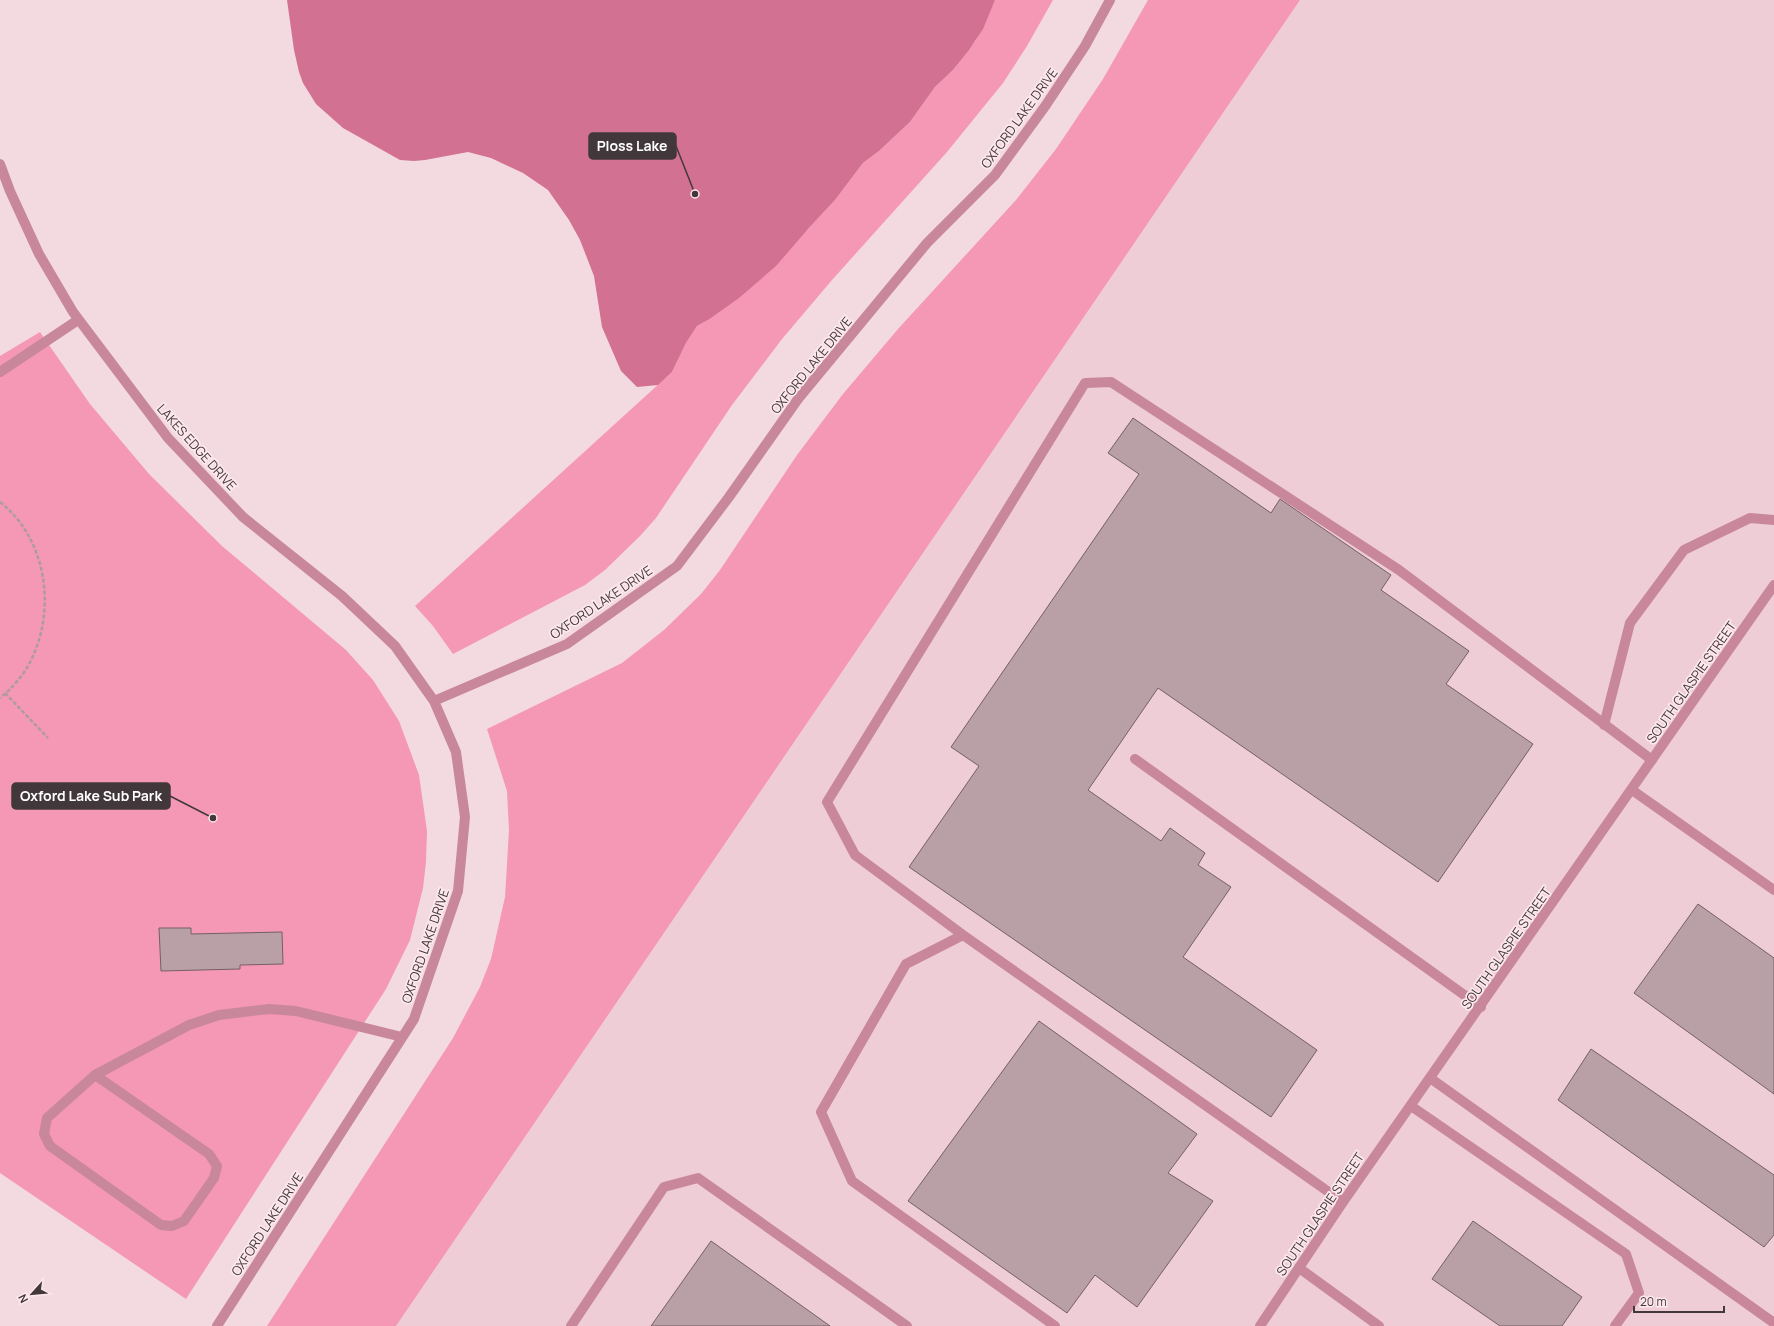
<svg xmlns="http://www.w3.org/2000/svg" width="1774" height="1326" font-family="Manrope,sans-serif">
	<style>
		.built { fill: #eecdd6 }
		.green { fill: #f498b5 }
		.water { fill: #d37192 }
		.building { fill: #b8a0a6; stroke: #755f65 }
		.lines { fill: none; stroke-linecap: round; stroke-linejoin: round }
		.path { stroke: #ae9ba0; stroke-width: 2.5; stroke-dasharray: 4 2; stroke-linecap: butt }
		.lane { stroke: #c9879b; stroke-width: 10 }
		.street { stroke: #c9879b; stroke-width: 10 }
		.labels { text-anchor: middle; stroke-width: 3.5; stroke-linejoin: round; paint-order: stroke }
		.street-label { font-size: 13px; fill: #42383b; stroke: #fde8ee }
		.leader { fill: none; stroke: #42383b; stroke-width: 1.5 }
		.callout-dot { fill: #42383b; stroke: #fde8ee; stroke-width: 1.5 }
		.callout { fill: #42383b; stroke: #42383b; stroke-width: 1.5 }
		.callout-label { font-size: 14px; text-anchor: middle; font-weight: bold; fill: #fff }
	</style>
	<rect width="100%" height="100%" fill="#f3dae0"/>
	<!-- built -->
	<path class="built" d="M1300,0h474v1326h-1378z"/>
	<!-- green -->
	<path class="green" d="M995,0h58l-26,46 -24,37 -56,69 -115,128 -50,59 -50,66 -76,113 -16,18 -35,34 -20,15 -132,69 -20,-28 -18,-20 257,-234 14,-29 11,-17 11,-6 100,-91 27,-29 28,-37 16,-12 31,-29 25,-35 18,-17 23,-30z
		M1148,0h152l-904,1326h-129l186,-288 27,-51 11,-28 14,-62 4,-67 -2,-39 -20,-62 135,-66 42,-33 37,-36 19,-24 77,-115 46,-61 55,-65 118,-129 40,-51 47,-70z
		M40,332l50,72 59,70 73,72 124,104 27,30 26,41 20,54 8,56 -1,31 -3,26 -13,52 -24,49 -200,310 -186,-126v-817z"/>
	<!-- water -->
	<path class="water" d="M287,0h708l-12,29 -14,21 -16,20 -18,17 -25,35 -31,29 -16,12 -28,37 -27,29 -32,37 -37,32 -31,22 -11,6 -11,17 -14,29 -14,13 -21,2 -16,-16 -19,-44 -8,-51 -14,-36 -11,-20 -21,-30 -25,-17 -32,-15 -23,-6 -43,8 -11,1 -14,-1 -57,-32 -27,-24 -13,-21 -4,-11 -5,-22z"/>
	<!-- building -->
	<path class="building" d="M1133,418l138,95 9,-14 111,76 -10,15 88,61 -23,33 87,60 -95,138 -280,-194 -70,102 73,51 9,-13 35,25 -7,12 33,22 -48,70 134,93 -46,67 -362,-250 70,-101 -28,-19 188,-273 -31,-21z
		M1698,904l76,54v136l-140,-101z
		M159,928h32v6l91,-2 1,32 -43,1v4l-79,2z
		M1039,1021l158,113 -29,39 45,28 -76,106 -42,-32 -28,38 -159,-112z
		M1591,1049l183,126v60l-10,12 -206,-147z
		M1473,1221l109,76 -20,29h-62l-68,-47z
		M711,1241l119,85h-179z"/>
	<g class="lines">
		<!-- path -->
		<path class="path" d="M0,502c51,40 58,120 23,172 -7,9 -14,17 -23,24
			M5,693l43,45"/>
		<!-- lane -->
		<path class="lane" d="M0,372l78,-52
			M1604,725l26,-102 54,-73 66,-32 24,2
			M1135,759l346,248
			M1632,790l142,100
			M963,935l-108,-80 -28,-53 258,-419 26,-1 288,188 253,190
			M95,1075l114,79 8,12 -3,12 -30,43 -12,5 -11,-1 -111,-79 -6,-12 3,-16 48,-43 94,-50 30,-10 50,-6 27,2 106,26
			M1430,1078l344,245
			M1411,1106l215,148 13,39 -24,33
			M1299,1268l80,58
			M571,1326l93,-139 34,-9 209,148
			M1055,1326l-203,-145 -31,-69 85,-148 57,-29 380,267"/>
		<!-- street -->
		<path class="street" d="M0,164l10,27 29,63 34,58 95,126 75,79 99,79 53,50 39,55
			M217,1326l197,-307 44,-128 7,-74 -9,-65 -22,-51 133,-57 110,-78 52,-69 69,-98 129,-156 68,-68 51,-70 39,-59 25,-46
			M1260,1326l83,-124 431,-617"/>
	</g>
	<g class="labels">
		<!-- street labels -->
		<g class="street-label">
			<text transform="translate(1019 118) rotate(-54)" y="5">OXFORD LAKE DRIVE</text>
			<text transform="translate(811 365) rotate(-51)" y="5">OXFORD LAKE DRIVE</text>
			<text transform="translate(197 447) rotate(48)" y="5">LAKES EDGE DRIVE</text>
			<text transform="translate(601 602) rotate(-34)" y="5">OXFORD LAKE DRIVE</text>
			<text transform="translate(1691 682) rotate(-55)" y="5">SOUTH GLASPIE STREET</text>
			<text transform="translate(425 946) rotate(-71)" y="5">OXFORD LAKE DRIVE</text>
			<text transform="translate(1506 948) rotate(-55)" y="5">SOUTH GLASPIE STREET</text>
			<text transform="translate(1320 1214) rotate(-56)" y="5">SOUTH GLASPIE STREET</text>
			<text transform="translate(267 1224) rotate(-57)" y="5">OXFORD LAKE DRIVE</text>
		</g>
	</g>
	<!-- callouts -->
	<path class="leader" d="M695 194L676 146M213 818L170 796"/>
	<g class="callout-dot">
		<circle cx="695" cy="194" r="4"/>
		<circle cx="213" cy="818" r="4"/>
	</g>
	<g class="callout">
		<rect x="589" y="133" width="87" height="26" rx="4"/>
		<rect x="12" y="783" width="158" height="26" rx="4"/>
	</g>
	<g class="callout-label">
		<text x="632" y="151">Ploss Lake</text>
		<text x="91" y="801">Oxford Lake Sub Park</text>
	</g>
	<!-- north arrow -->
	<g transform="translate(32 1294) rotate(243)" stroke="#fde8ee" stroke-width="3" paint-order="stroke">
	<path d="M0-3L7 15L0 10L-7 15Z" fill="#42383b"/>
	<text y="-6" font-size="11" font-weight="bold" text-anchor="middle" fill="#42383b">N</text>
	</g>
	<!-- scale -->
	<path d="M1634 1306v6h90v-6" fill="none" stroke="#42383b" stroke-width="2"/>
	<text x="1640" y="1306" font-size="12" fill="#42383b" stroke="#fde8ee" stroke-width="3" paint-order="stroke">20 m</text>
</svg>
